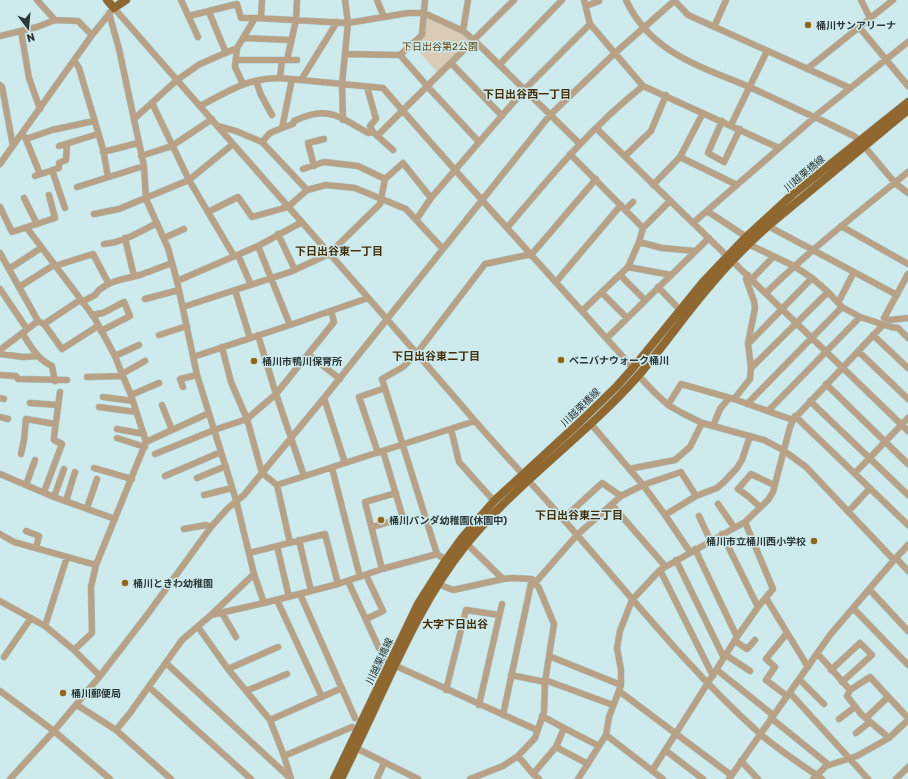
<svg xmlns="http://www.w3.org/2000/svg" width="908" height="779" font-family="Rubik,'Noto Sans JP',sans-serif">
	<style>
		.green { fill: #dacbb7 }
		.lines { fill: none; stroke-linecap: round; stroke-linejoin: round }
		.minor-casing { stroke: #adc7c8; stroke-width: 7 }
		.major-casing { stroke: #adc7c8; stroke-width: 9 }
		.minor { stroke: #b8a185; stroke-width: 6 }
		.major { stroke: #90682f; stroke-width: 8 }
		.poi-dot { fill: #956516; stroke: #cdebec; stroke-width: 1.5 }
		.labels { text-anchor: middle; stroke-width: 3; stroke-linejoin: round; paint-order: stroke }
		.poi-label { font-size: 10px; font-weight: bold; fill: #2c3738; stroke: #cdebec; text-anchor: start }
		.park-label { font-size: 10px; fill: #614212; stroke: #cdebec }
		.street-label { font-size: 10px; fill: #2c3738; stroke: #cdebec }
		.neighbourhood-label { font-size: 11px; font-weight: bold; fill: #452e0a; stroke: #cdebec }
	</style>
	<rect width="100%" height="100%" fill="#cdebec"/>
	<!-- green -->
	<path class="green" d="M428,18l37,16 5,5 -1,2 -31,32 -24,-27 11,-10 1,-17z"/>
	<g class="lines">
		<!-- minor casing -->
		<g class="minor-casing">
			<path id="minor" d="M37,0l18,20
				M181,0l17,37
				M377,0l7,17
				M584,0l6,24 53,62
				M626,0c24,52 73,66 121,86 23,10 45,21 67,31l94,-75
				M674,0l14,15 162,73
				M861,0l9,18
				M586,6l13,-5
				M209,12l17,41
				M109,13l10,36 25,117 2,33 22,49 9,33 20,94 39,125 18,74 10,29
				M189,16l48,-12 4,14h14
				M261,18l1,-18
				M714,27l12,-27
				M859,27l49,59
				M21,31l8,47 11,31
				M463,31l5,-31
				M0,36l37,-9 18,-7 23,1 14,14
				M243,38l48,2
				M345,54l55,1 28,32 51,55
				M400,55l22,-20 3,-35
				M74,60l5,8 24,81 5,28
				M236,60h61
				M287,60l9,-40 1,-20
				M451,63l51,53
				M499,65l63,-65
				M807,69l86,-69
				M280,78l2,-18
				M301,80l36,-58
				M256,81l5,14 11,20
				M243,84l-8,-17 2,-19 18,-30 93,5 60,-10h16l39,18 11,9 106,104
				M0,85l2,2 11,59
				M367,87l9,32 -6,7 3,6 20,18
				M152,103l37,77 45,76
				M200,106c29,-15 47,-28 80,-28l103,10c82,95 167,187 250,280
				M134,119l43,-39 23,-16 37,-16
				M343,120l-1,-36 6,-61 -3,-23
				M722,121l-14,32 16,9 16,-33
				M731,125l36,-74
				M218,126l18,5 26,11 45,48
				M282,128l11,-4 1,-3c34,-16 44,-5 74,12l5,-1
				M596,128c103,102 208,202 312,303
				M377,136l137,-136
				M25,137l15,37
				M26,139l26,-9 42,-9
				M262,142l8,-9 12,-5 10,-49
				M59,146l39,-12
				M103,152l35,-9
				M570,154l73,74
				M141,156l31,-10 40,-27
				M625,156l26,-25 15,-36
				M680,157l57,28
				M0,164l92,-129 22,-27c120,138 242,274 361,413 31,36 64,70 95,106 61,69 119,143 188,205 20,18 43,32 64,47
				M314,166l-6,-23 16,-4
				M303,169l21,-7 34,4 27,13
				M52,170l13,38
				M35,176l24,-8v-5l7,-3 1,-16
				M653,185l27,-28 23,-44
				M77,187l67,-21
				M24,198l13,26
				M0,207l12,25 43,-14 -6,-23
				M625,210l8,-8
				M707,211l35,23 3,4
				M208,212l30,-15 14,20 36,-10 19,-17 19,-5 29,3 51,21 37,40
				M94,214l25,-5 70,-29 44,-36
				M416,220l15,-22 93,-108 66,-66
				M693,223l122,-106 39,19 5,4 36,43 13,10
				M768,226l129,69
				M841,226l67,38
				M27,228l67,89 21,39 7,18 9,21 15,47 -50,123 -5,22 1,46 -18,17
				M507,228c43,-51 83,-100 136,-142l136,62
				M278,234l17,36
				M125,238l9,38
				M164,238l20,-9
				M639,242l23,6 33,3
				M104,244c18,-1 37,-13 53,-21
				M748,244l46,22 18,12 16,14 14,15 18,10 31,10 7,1 10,10
				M258,246l32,79
				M0,253l38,68 -38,29
				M238,255l13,30
				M55,266l38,-12 16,30
				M628,267l43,8
				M9,269l32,-21
				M908,274l-24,44 6,2 18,-2
				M620,275l25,25
				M748,275l-2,4 8,22 1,7 -7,35 3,25
				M752,279l21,-22
				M177,281l81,-35 44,-24
				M556,282l65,-77
				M19,287l35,-22
				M658,287l22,23
				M0,289l27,40
				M235,290l15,48
				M602,293l25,25
				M766,293c45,-44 94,-82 142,-121
				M145,299l34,-9
				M82,302l13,-7 4,-5 9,-6 11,-4 21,-5 32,-12
				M838,303l16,-31
				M183,307l107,-35 39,-18 51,-50 5,-25 18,-16 28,35
				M582,311l46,-44 11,-25 4,-14 27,-27
				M92,315l11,-2 21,-11 6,14 -29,15
				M38,321l6,3 18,25 36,-23
				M44,324l36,-24
				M22,333c9,13 15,26 30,33l3,15
				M159,335l28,-9
				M258,335l18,59 28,82
				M873,335l35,33
				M607,338l102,-100
				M749,343l63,-65
				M222,347l9,35 16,37 15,54
				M858,351l50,48
				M0,354l23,3 15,-1
				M308,354l32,25
				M115,356l24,-11
				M193,357l97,-32 78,-27
				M122,374l23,-13
				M0,375l16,1 2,3 49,1
				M638,375l15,16 15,14 14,8 20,10 62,17 19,10 23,17 88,93
				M87,377l36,-1
				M826,384l82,80
				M183,387l-3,-8 17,-4
				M131,395l28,-12
				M103,397l30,4
				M0,398l4,1
				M324,398l21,65
				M734,399l16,-20 1,-11 77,-76
				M810,401l98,94
				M30,403l28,2
				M747,404l95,-97
				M162,405l10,25
				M668,405l13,-21 53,15 59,21
				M99,407l37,5
				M768,411l92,-94
				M795,416l113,109
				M0,417l8,2
				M591,424l52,61 22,30 25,37
				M713,426l7,-17 9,-11
				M117,429l27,5
				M451,429l8,33 35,39
				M117,438l28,9
				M146,442l63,-29
				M378,453l-19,-56 26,-9
				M21,454l3,-14 2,-21 29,5
				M155,454l59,-24 33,-11 29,-25 58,-72 -3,-11
				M94,468l38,11
				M332,468l28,109
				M629,469l46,-9 15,-13 12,-24
				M262,473l62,-75 226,-283 65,-62 59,-52
				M855,473l53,-55
				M0,474l54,23 61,22
				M165,476l56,-24
				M197,478l29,-12
				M26,485l9,-25
				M277,485l13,58
				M44,492l18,-48 -8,-4v-3l6,-45
				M204,495l28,-7
				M54,497l10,-28
				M66,501l9,-29
				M718,504l16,23
				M612,505l53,61
				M760,507l-11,-10 -11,-8 13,-15 23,11
				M87,508l10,-29
				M848,512l22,-24
				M665,515l31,-19 21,-8 7,-6 13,-14 5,-8 8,-24
				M699,516l11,24
				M563,519l39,-36 19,13
				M372,527l31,-9 -20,-67
				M184,529l22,-4 5,2
				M26,531l13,5 -3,12
				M0,534l14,8 82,23
				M722,534l36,73
				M299,540l12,51
				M467,544l36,35
				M277,546l12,51
				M695,549l42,88
				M249,553l76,-19 13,50
				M896,558l12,13
				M446,560l-9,-6 -55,-175 21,-12 14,-14 68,-89 47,-10 64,-75
				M676,560l48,98
				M382,569l-17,-67 31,-9
				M660,570l53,106
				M348,581l37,80 152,69
				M535,583l42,-48 44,-39 22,-11 38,-13 15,24
				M438,584l15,6 50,-11 10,-1 19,1 7,9 15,36 -9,58 -1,30 -9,26 -17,18 -15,10 -33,13
				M869,589l39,42
				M300,594l55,124
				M766,598l42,69
				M277,600l45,97
				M0,601l45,25 29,24 26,26
				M853,608l55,57
				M222,613l14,24
				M211,615l53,-12 74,-19 44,-15 55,-15
				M366,619l17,-8 -17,-36
				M45,626l22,-69
				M198,627l30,42 42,51 14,36 7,23
				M735,641l12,8 8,-9
				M817,653l33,37 -3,6 14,18 28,24
				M726,655l24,16
				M549,656l72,29
				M4,657l27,-39
				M166,663l124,115
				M228,669l50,-22
				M717,670l56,45
				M831,670l29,-27 12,12 -30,27
				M511,675l34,7
				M799,679l25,25
				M545,680l68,25
				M149,687l102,92
				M446,690l20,-80 33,5
				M850,690l20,-13 38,41
				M0,691l54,40 56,48
				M246,691l41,-17
				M619,691l112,84
				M790,693l78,86
				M787,696l-21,-16 9,-13 -9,-8 21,-26
				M77,705l39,25 55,49
				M479,705l23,-101
				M503,715l29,-136
				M542,716l22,12
				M771,718l58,47
				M866,718l22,-21
				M839,719l16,-12
				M270,720l72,-32
				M116,730l14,-17 52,-73 29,-25 43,-41
				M856,733l14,-11
				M606,735l57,44
				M556,747l32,17
				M356,748l62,31
				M665,750l38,29
				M284,756l68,-29
				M518,756l15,18
				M741,761l17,18
				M652,771l85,-134 21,-30 15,-18 -28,-67
				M10,779l44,-48 46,-55 47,-61 64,-88 17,-19 16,-13 18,-22 15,12 198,-64
				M377,779l7,-16
				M539,779l-6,-5 23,-27 8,-19 35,18
				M578,779l28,-44 3,-18 12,-32v-15l-4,-22 3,-17 12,-31 28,-30 85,-48 23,-22 5,-8 17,-65 3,-7 90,-95
				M729,779l101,-144 64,-75 14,-15
				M813,779l13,-13 31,-10 32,-18 19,-18
				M896,779l12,-12"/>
		</g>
		<!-- major casing -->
		<g class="major-casing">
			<path id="major" d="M107,0l7,8 12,-8
				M334,779l84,-175 28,-44 15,-21 33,-38 87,-80 36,-35 16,-18 70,-86 42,-44 48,-44 115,-92
				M341,779c13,-27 26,-53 38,-80 25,-54 50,-108 87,-154 51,-63 119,-109 172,-169 25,-29 46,-60 71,-89 18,-22 38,-42 59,-61l140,-116"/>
		</g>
		<!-- minor -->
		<use href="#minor" class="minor"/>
		<!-- major -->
		<use href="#major" class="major"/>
	</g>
	<!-- markers -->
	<g class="poi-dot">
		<circle cx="808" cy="25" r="4"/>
		<circle cx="561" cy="360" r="4"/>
		<circle cx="254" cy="361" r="4"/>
		<circle cx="381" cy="520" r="4"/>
		<circle cx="814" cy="541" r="4"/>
		<circle cx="125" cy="583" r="4"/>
		<circle cx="63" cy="693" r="4"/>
	</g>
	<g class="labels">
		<!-- poi labels -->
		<g class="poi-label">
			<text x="816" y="29">桶川サンアリーナ</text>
			<text x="569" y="364">ベニバナウォーク桶川</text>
			<text x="262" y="365">桶川市鴨川保育所</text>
			<text x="389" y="524">桶川パンダ幼稚園(休園中)</text>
			<text x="806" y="545" text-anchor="end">桶川市立桶川西小学校</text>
			<text x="133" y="587">桶川ときわ幼稚園</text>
			<text x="71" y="697">桶川郵便局</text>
		</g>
		<!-- park labels -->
		<g class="park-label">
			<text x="440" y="50">下日出谷第2公園</text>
		</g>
		<!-- street labels -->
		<g class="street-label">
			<text transform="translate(804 173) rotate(-40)" y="4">川越栗橋線</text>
			<text transform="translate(580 407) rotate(-44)" y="4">川越栗橋線</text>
			<text transform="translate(379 661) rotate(-65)" y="4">川越栗橋線</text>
		</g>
		<!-- neighbourhood labels -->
		<g class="neighbourhood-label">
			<text x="527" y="98">下日出谷西一丁目</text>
			<text x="339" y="255">下日出谷東一丁目</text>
			<text x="436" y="360">下日出谷東二丁目</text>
			<text x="579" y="519">下日出谷東三丁目</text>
			<text x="455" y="628">大字下日出谷</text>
		</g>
	</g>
	<!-- north arrow -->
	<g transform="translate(28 28) rotate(164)" stroke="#cdebec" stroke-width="3" paint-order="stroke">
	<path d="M0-3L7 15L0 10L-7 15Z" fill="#2c3738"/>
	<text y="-6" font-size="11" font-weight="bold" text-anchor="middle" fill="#2c3738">N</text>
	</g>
</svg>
